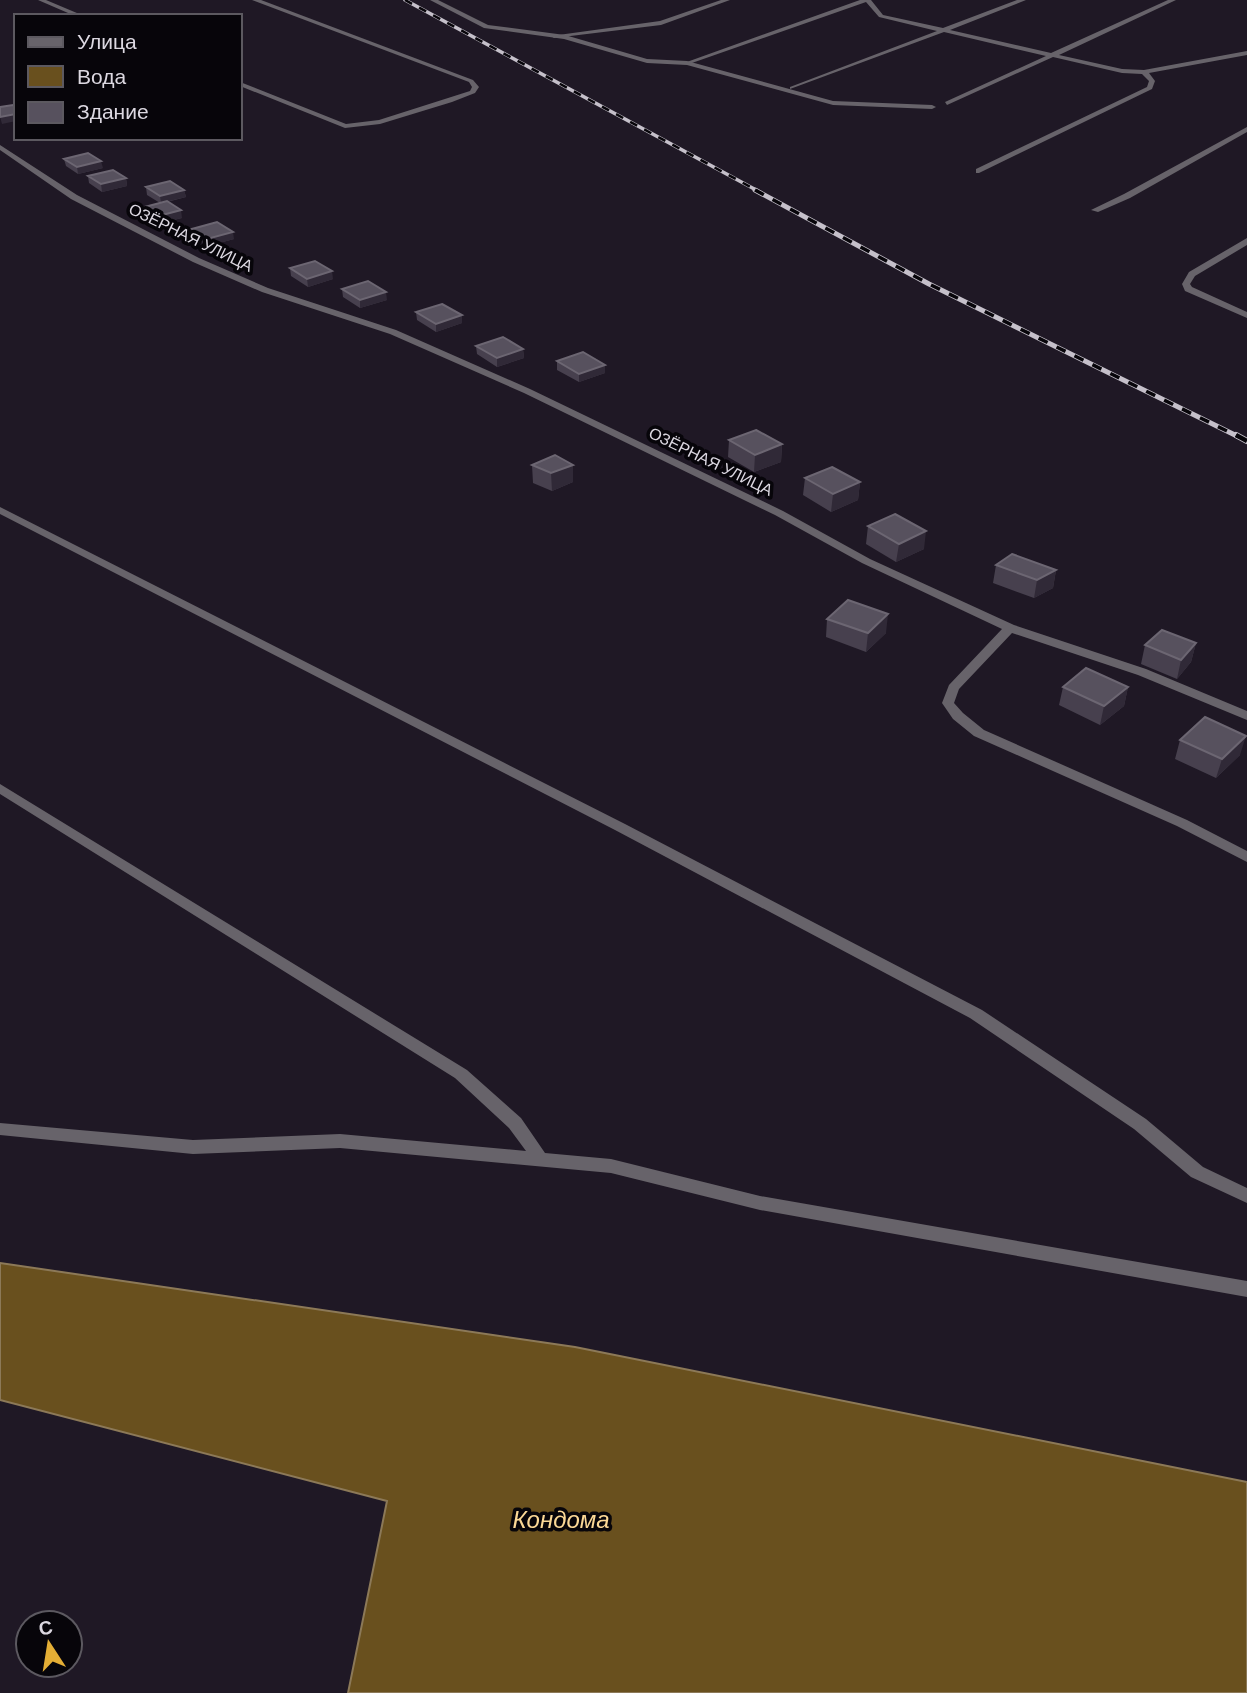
<svg xmlns="http://www.w3.org/2000/svg" width="1247" height="1693" font-family="'DM Sans',sans-serif">
	<style>
		.water { fill: #69501e; stroke: #8c7958; stroke-width: 2 }
		.lines { fill: none; stroke-linecap: round; stroke-linejoin: round }
		.lane { fill: #67636a; fill-rule: evenodd }
		.street { fill: #67636a; fill-rule: evenodd }
		.rail-far2-casing { stroke: #c5c0ca; stroke-width: 3.5 }
		.rail-far1-casing { stroke: #c5c0ca; stroke-width: 5 }
		.rail-casing { stroke: #c5c0ca; stroke-width: 6 }
		.rail-far2 { stroke: #07050a; stroke-width: 2.5; stroke-dasharray: 8; stroke-linecap: butt }
		.rail-far1 { stroke: #07050a; stroke-width: 3.5; stroke-dasharray: 10; stroke-linecap: butt }
		.rail { stroke: #07050a; stroke-width: 4.5; stroke-dasharray: 13; stroke-linecap: butt }
		.wall { fill: #47404e }
		.shaded-wall { fill: #302937 }
		.building { fill: #57515e; stroke: #6c6672; stroke-width: 2 }
		.labels { text-anchor: middle; stroke-width: 7; stroke-linejoin: round; paint-order: stroke }
		.far-street-label { font-size: 16px; fill: #dcd8e1; stroke: #07050a }
		.near-water-label { font-size: 24px; font-style: italic; fill: #fbd896; stroke: #07050a }
	</style>
	<rect width="100%" height="100%" fill="#1f1825"/>
	<!-- water -->
	<path class="water" d="M0,1263l575,84 672,135v211h-899l39,-192 -387,-101z"/>
	<g class="lines">
		<!-- lane -->
		<path class="lane" d="M721,0h9l-69,25 -107,13 -3,-2 109,-15z
			M860,0h11l12,15 60,13 74,-28h9l-76,30 101,23 117,-53h8l-117,55 63,14 22,1 103,-19v4l-98,18 6,8 -3,8 -173,84h-3v-4l171,-82 2,-6 -7,-7 -20,-1 -69,-16 -106,48 -2,-3 101,-46 -102,-24 -154,57v-2l147,-56 -58,-14 -13,-15 -177,62 -5,-1z
			M1247,127v5l-117,66 -32,14 -7,-2 33,-16z
			M1247,238v7l-52,31 -5,8 2,3 55,25v6l-62,-27 -3,-7 7,-12z"/>
		<!-- street -->
		<path class="street" d="M38,0h8l38,16h-9z
			M252,0h9l212,80 6,7 -4,6 -23,9 -72,22 -35,4 -105,-42v-4l106,42 33,-4 91,-29 2,-4 -3,-5z
			M430,0h8l50,25 77,10 82,24 40,2 146,40 99,4 4,2 -4,2 -99,-4 -146,-40 -40,-2 -83,-24 -80,-11z
			M0,145l77,50 122,63 69,30 128,42 134,59 253,122 87,48 144,66 132,44 101,42v9l-109,-45 -126,-42 -53,56 -5,14 9,10 21,17 203,90 60,31v11l-70,-36 -203,-90 -21,-17 -11,-16 7,-18 53,-56 -140,-66 -87,-48 -251,-122 -134,-59 -128,-42 -69,-30 -122,-63 -71,-49z
			M0,507l625,317 357,186 164,109 57,48 44,21v15l-56,-26 -57,-48 -164,-111 -355,-188 -615,-316z
			M0,784l467,286 54,48 24,35 66,6 149,37 487,85v16l-487,-87 -149,-37 -271,-25 -147,6 -193,-19v-12l193,17 147,-6 186,17 -17,-23 -54,-50 -455,-284z"/>
		<!-- rail-far2 casing -->
		<g class="rail-far2-casing">
			<path id="rail-far2" d="M405,0l353,191"/>
		</g>
		<!-- rail-far1 casing -->
		<g class="rail-far1-casing">
			<path id="rail-far1" d="M755,190l174,94 310,153"/>
		</g>
		<!-- rail casing -->
		<g class="rail-casing">
			<path id="rail" d="M1236,435l11,6"/>
		</g>
		<!-- rail-far2 -->
		<use href="#rail-far2" class="rail-far2"/>
		<!-- rail-far1 -->
		<use href="#rail-far1" class="rail-far1"/>
		<!-- rail -->
		<use href="#rail" class="rail"/>
	</g>
	<!-- wall -->
	<path class="wall" d="M64,159l39,9 -25,6 -12,-8z
		M88,176l38,2 1,8 -25,6 -13,-9z
		M146,187l38,3 2,7 -19,5 15,16 -25,6 -14,-9 -2,-7 19,-5 -13,-8z
		M192,229l42,10 -26,7 -15,-9z
		M290,268l43,11 -25,8 -17,-11z
		M342,289l45,11 -27,8 -17,-11z
		M416,312l46,11 -26,9 -19,-12z
		M476,346l47,3 1,9 -27,9 -20,-13z
		M557,361l48,12 -26,9 -22,-12z
		M729,440l53,4 -1,18 -27,10 -26,-15z
		M532,465h41v17l-21,9 -19,-8z
		M805,478l55,4 -2,18 -27,12 -28,-17z
		M868,526l56,23 -28,13 -30,-18z
		M996,565l60,5 -3,18 -19,10 -41,-15z
		M827,619l59,14 -20,19 -40,-15z
		M1196,643l-5,19 -14,17 -36,-15 4,-19z
		M1063,687h65l-4,19 -24,19 -41,-20z
		M1180,740l60,15 -24,23 -41,-19z"/>
	<!-- shaded-wall -->
	<path class="shaded-wall" d="M16,114v7l-14,3 -2,-7z
		M101,161l2,7 -25,6 -1,-7z
		M126,178l1,8 -25,6 -1,-8z
		M184,190l2,7 -25,6 -1,-7z
		M181,210l1,8 -25,6 -2,-7z
		M233,232l1,7 -26,7 -1,-7z
		M332,271l1,8 -25,8 -1,-8z
		M386,292l1,8 -27,8v-8z
		M462,315v8l-26,9v-8z
		M523,349l1,9 -27,9v-9z
		M605,365v8l-26,9v-8z
		M782,444l-1,18 -27,10 1,-17z
		M573,465v17l-21,9 -1,-18z
		M860,482l-2,18 -27,12 2,-18z
		M926,531l-2,18 -28,13 3,-18z
		M1056,570l-3,18 -19,10 3,-18z
		M888,614l-2,19 -20,19 2,-19z
		M1196,643l-5,19 -14,17 4,-19z
		M1128,687l-4,19 -24,19 4,-19z
		M1246,736l-6,19 -24,23 6,-19z"/>
	<!-- building -->
	<path class="building" d="M13,105l3,2v7l-16,3v-10z
		M88,153l13,8 -24,6 -13,-8z
		M113,170l13,8 -25,6 -13,-8z
		M170,181l14,9 -24,6 -14,-9z
		M167,201l14,9 -26,7 -14,-9z
		M217,222l16,10 -26,7 -15,-10z
		M315,261l17,10 -25,8 -17,-11z
		M368,281l18,11 -26,8 -18,-11z
		M442,304l20,11 -26,9 -20,-12z
		M503,337l20,12 -26,9 -21,-12z
		M583,352l22,13 -26,9 -22,-13z
		M756,430l26,14 -27,11 -26,-15z
		M555,455l18,10 -22,8 -19,-8z
		M832,467l28,15 -27,12 -28,-16z
		M895,514l31,17 -27,13 -31,-18z
		M1012,554l44,16 -19,10 -41,-15z
		M848,600l40,14 -20,19 -41,-14z
		M1162,630l34,13 -15,17 -36,-15z
		M1086,668l42,19 -24,19 -41,-19z
		M1205,717l41,19 -24,23 -42,-19z"/>
	<g class="labels">
		<!-- far-street labels -->
		<g class="far-street-label">
			<text transform="translate(191 237) rotate(26)" y="6">ОЗЁРНАЯ УЛИЦА</text>
			<text transform="translate(711 461) rotate(26)" y="6">ОЗЁРНАЯ УЛИЦА</text>
		</g>
		<!-- near-water labels -->
		<g class="near-water-label">
			<text x="561" y="1528">Кондома</text>
		</g>
	</g>
	<!-- legend -->
	<rect x="14" y="14" width="228" height="126" fill="#07050a" stroke="#5c5960" stroke-width="2"/>
	<rect x="28" y="37" width="35" height="10" fill="#67636a" stroke="#5c5960" stroke-width="2"/>
	<text x="77" y="49" font-size="21" fill="#dcd8e1">Улица</text>
	<rect x="28" y="66" width="35" height="21" fill="#69501e" stroke="#5c5960" stroke-width="2"/>
	<text x="77" y="84" font-size="21" fill="#dcd8e1">Вода</text>
	<rect x="28" y="102" width="35" height="21" fill="#57515e" stroke="#5c5960" stroke-width="2"/>
	<text x="77" y="119" font-size="21" fill="#dcd8e1">Здание</text>
	<!-- north arrow -->
	<g transform="translate(49 1644) rotate(348)"><circle r="33" fill="#07050a" stroke="#5c5960" stroke-width="2"/>
	<path d="M0-5L12 26L0 18L-12 26Z" fill="#e4ae35"/>
	<text y="-10" font-size="19" font-weight="bold" text-anchor="middle" fill="#dcd8e1">С</text>
	</g>
</svg>
